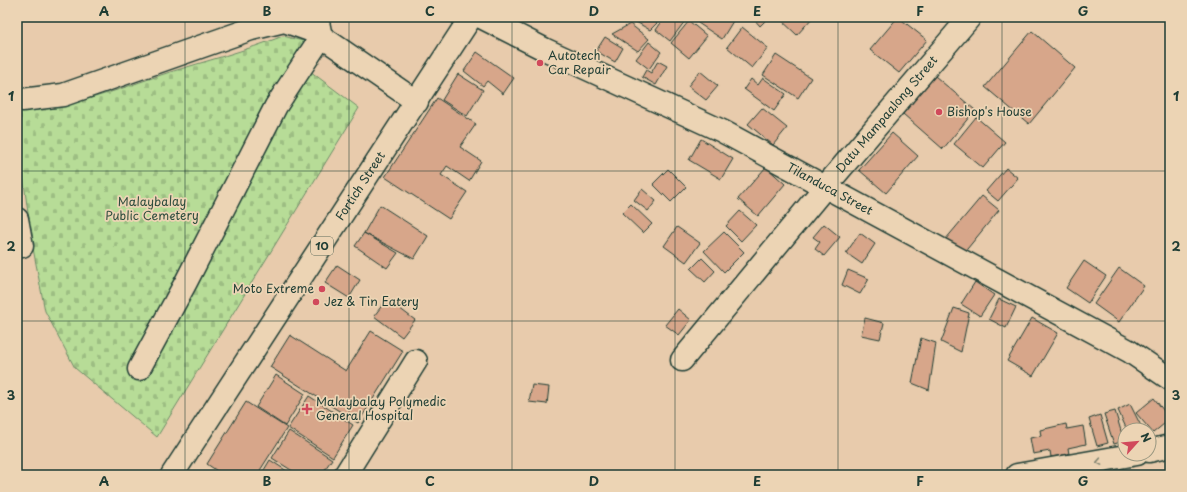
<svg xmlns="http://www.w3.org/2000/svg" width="1187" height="492" font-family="'Playpen Sans',sans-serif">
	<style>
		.cemetery { fill: url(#cemetery-stones); stroke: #6b8c66 }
		.building { fill: #d7a68a; stroke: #1f3d34 }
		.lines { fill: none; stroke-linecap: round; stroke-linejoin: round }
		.minor-casing { stroke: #1f3d34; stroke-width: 25 }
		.highway-casing { stroke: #1f3d34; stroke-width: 25 }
		.minor { stroke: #ecd4b4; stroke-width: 22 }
		.highway { stroke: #ecd4b4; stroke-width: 22 }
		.oneway { stroke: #7b816e }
		.grid { fill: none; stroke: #1f3d34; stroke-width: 1; stroke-opacity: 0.55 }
		.poi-dot { fill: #d1495b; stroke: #ecd4b4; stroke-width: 1.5 }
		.labels { text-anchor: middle; stroke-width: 3.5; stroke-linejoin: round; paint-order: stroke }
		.shield { fill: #ecd4b4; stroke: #5c6a5a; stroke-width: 1 }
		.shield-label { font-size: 11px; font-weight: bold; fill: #1f3d34 }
		.poi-label { font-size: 12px; fill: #1f3d34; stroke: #ecd4b4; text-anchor: start }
		.street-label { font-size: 12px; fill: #1f3d34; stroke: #ecd4b4 }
		.park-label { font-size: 12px; fill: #2e4d3e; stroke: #ecd4b4 }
		.neatline { fill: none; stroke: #1f3d34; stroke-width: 1.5 }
		.grid-label { font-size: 13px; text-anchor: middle; font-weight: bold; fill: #1f3d34 }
	</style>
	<defs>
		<pattern id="cemetery-stones" width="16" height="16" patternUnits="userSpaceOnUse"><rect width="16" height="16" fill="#b7dc97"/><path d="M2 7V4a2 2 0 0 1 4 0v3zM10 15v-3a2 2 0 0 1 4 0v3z" fill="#9dbe83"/></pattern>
	</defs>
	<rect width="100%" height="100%" fill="#e8cbac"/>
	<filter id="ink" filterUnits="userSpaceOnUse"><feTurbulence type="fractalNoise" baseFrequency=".025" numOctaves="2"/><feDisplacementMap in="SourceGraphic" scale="8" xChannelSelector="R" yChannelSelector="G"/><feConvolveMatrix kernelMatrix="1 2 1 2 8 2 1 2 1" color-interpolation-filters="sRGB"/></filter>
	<g filter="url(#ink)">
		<!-- cemetery -->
		<path class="cemetery" d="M283,36l24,6 -13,17 65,49 -202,329 -82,-69 -30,-57 -13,-68 -12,-90v-45c54,1 97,-19 147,-35 39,-12 78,-22 116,-37z"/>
		<!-- building -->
		<path class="building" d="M634,17h29l-13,13 -19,-11z
			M665,17h23l-18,24 -14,-11z
			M701,17h26l6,4 -11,18 -24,-16z
			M752,17h17l-9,9z
			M780,17h33l-16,18 -18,-17z
			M898,17l29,23 -28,33 -29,-23z
			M689,21l18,15 -18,22 -18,-15z
			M630,24l19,15 -11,12 -26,-17z
			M742,27l26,21 -16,20 -25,-21z
			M1032,31l43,37 -46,56 -44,-37z
			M605,37l18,11 -8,14 -19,-11z
			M649,42l12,10 -12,17 -13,-10z
			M477,52l37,26 -11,16 -16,-13 -4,5 -19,-15z
			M776,55l35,23 -13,20 -35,-23z
			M658,61l9,5 -11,19 -14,-8 4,-7 5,3z
			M700,71l18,15 -12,14 -18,-14z
			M458,74l25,16 -16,26 -25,-16z
			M935,76l40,34 -32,39 -40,-35z
			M763,78l23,16 -12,17 -30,-22 7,-10 7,6z
			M437,98l39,26 -16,23 21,14 -12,20 -22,-15 -6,9 26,17 -18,27 -64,-42z
			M762,108l25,20 -14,17 -25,-21z
			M976,117l29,25 -22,26 -29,-24z
			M892,133l26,23 -32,37 -27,-23z
			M701,139l32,20 -12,20 -32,-19z
			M766,167l19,17 -27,32 -20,-17z
			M1006,168l12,10 -20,23 -12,-10z
			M668,169l18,18 -15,15 -18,-18z
			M642,189l14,12 -8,10 -14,-11z
			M982,196l17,14 -36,44 -18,-14z
			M631,204l21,20 -9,9 -21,-20z
			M380,205l48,31 -14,23 -50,-26z
			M740,211l16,14 -15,16 -15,-15z
			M824,224l16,13 -16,19 -9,-7 5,-7 -7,-5z
			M677,227l23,16 -14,19 -22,-16z
			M724,232l20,20 -20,20 -20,-21z
			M364,233l34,20 -11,15 -32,-22z
			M860,233l15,11 -13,20 -16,-11z
			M702,258l13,13 -10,11 -14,-13z
			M1084,261l22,15 -18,27 -22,-15z
			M337,265l23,15 -11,18 -24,-15z
			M1119,268l25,18 -25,36 -25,-18z
			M848,270l21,9 -9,15 -18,-9z
			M975,282l19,13 -14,21 -19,-12z
			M387,299l28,21 -13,17 -28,-21z
			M999,299l17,8 -10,21 -17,-9z
			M954,308l15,5 -8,39 -20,-10z
			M678,309l13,11 -12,15 -14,-10z
			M865,318l19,5 -4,16 -19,-4z
			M1032,318l26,15 -25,43 -26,-15z
			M371,331l32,20 -45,72 -88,-56 20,-32 56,36z
			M921,338l15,5 -7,47 -17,-7z
			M276,375l29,19 -20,32 -29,-19z
			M532,385l17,2 -2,17 -18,-2z
			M309,396l44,29 -20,32 -45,-29z
			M1154,398l16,21 -17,14 -17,-20z
			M246,402l41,26 -30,47h-34l-16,-11z
			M1130,404l13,26h-16l-9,-20z
			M1115,411l9,30 -10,3 -10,-30z
			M1100,415l8,28 -11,3 -8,-27z
			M1066,424l1,5 16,-3 3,18 -18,4 1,6 -18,3 -1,-6 -17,3 -3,-16 11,-2 -1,-6z
			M289,431l43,28 -11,16h-22l-27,-17z
			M270,460l23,15h-32z"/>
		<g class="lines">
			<!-- minor casing -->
			<g class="minor-casing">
				<g id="minor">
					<path id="s1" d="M481,17l63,32 178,82 407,220 41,28"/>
					<path d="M17,98l5,2 41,-5 188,-66 33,-8 31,11 102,70"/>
					<path d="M17,219l5,27"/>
					<path id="s2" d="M682,360l143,-173 145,-170"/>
					<path d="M139,369l47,-87 90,-176 45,-69 -3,-15"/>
					<path d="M1149,451l21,-5"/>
					<path d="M345,475l71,-114"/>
					<path d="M1017,475l120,-21"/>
				</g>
			</g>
			<!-- highway casing -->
			<g class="highway-casing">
				<g id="highway">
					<path id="s3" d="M172,475l299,-458"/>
				</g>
			</g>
			<!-- minor -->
			<use href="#minor" class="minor"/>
			<!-- highway -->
			<use href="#highway" class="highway"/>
		</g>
		<!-- one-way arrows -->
		<defs><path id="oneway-chevron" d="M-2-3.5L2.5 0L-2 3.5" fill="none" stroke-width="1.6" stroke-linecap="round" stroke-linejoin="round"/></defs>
		<use class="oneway" href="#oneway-chevron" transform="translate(1099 462) rotate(170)"/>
	</g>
	<!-- grid -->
	<path class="grid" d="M185,17v458M349,17v458M512,17v458M675,17v458M838,17v458M1002,17v458M17,171h1153M17,321h1153"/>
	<!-- markers -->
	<g class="poi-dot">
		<circle cx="540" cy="63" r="4"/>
		<circle cx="939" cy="112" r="4"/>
		<circle cx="322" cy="289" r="4"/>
		<circle cx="316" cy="302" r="4"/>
		<path d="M305 403h4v4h4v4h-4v4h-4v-4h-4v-4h4z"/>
	</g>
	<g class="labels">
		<!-- shield labels -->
		<rect class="shield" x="311" y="237" width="22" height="18" rx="3"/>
		<g class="shield-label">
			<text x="322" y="250">10</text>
		</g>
		<!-- poi labels -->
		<g class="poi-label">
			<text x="548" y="60">Autotech<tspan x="548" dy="14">Car Repair</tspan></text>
			<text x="947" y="116">Bishop's House</text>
			<text x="314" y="293" text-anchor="end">Moto Extreme</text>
			<text x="324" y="306">Jez &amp; Tin Eatery</text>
			<text x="316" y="406">Malaybalay Polymedic<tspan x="316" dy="14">General Hospital</tspan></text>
		</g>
		<!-- street labels -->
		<g class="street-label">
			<text dy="4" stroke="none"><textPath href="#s2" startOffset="320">Datu Mampaalong Street</textPath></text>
			<text dy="4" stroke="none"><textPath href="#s3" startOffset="345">Fortich Street</textPath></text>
			<text dy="4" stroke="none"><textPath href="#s1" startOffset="389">Tilanduca Street</textPath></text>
		</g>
		<!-- park labels -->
		<g class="park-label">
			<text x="152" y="206">Malaybalay<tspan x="152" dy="14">Public Cemetery</tspan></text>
		</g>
	</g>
	<!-- margin -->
	<rect width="1187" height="492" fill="none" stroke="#ecd4b4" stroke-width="44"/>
	<!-- north arrow -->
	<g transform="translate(1137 442) rotate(63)"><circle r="19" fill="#ecd4b4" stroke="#9a9881"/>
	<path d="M0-3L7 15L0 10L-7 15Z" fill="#d1495b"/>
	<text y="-6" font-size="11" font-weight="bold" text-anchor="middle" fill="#1f3d34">N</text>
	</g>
	<rect x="22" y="22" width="1143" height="448" class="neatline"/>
	<g class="grid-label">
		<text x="104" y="16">A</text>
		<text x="267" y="16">B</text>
		<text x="430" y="16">C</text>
		<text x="594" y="16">D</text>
		<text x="757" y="16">E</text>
		<text x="920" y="16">F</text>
		<text x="1083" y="16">G</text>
		<text x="11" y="101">1</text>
		<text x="1176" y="101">1</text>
		<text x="11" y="251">2</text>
		<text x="1176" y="251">2</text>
		<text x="11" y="400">3</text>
		<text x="1176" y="400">3</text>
		<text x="104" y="486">A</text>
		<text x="267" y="486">B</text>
		<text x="430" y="486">C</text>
		<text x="594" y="486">D</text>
		<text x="757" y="486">E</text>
		<text x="920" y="486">F</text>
		<text x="1083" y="486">G</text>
	</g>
</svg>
